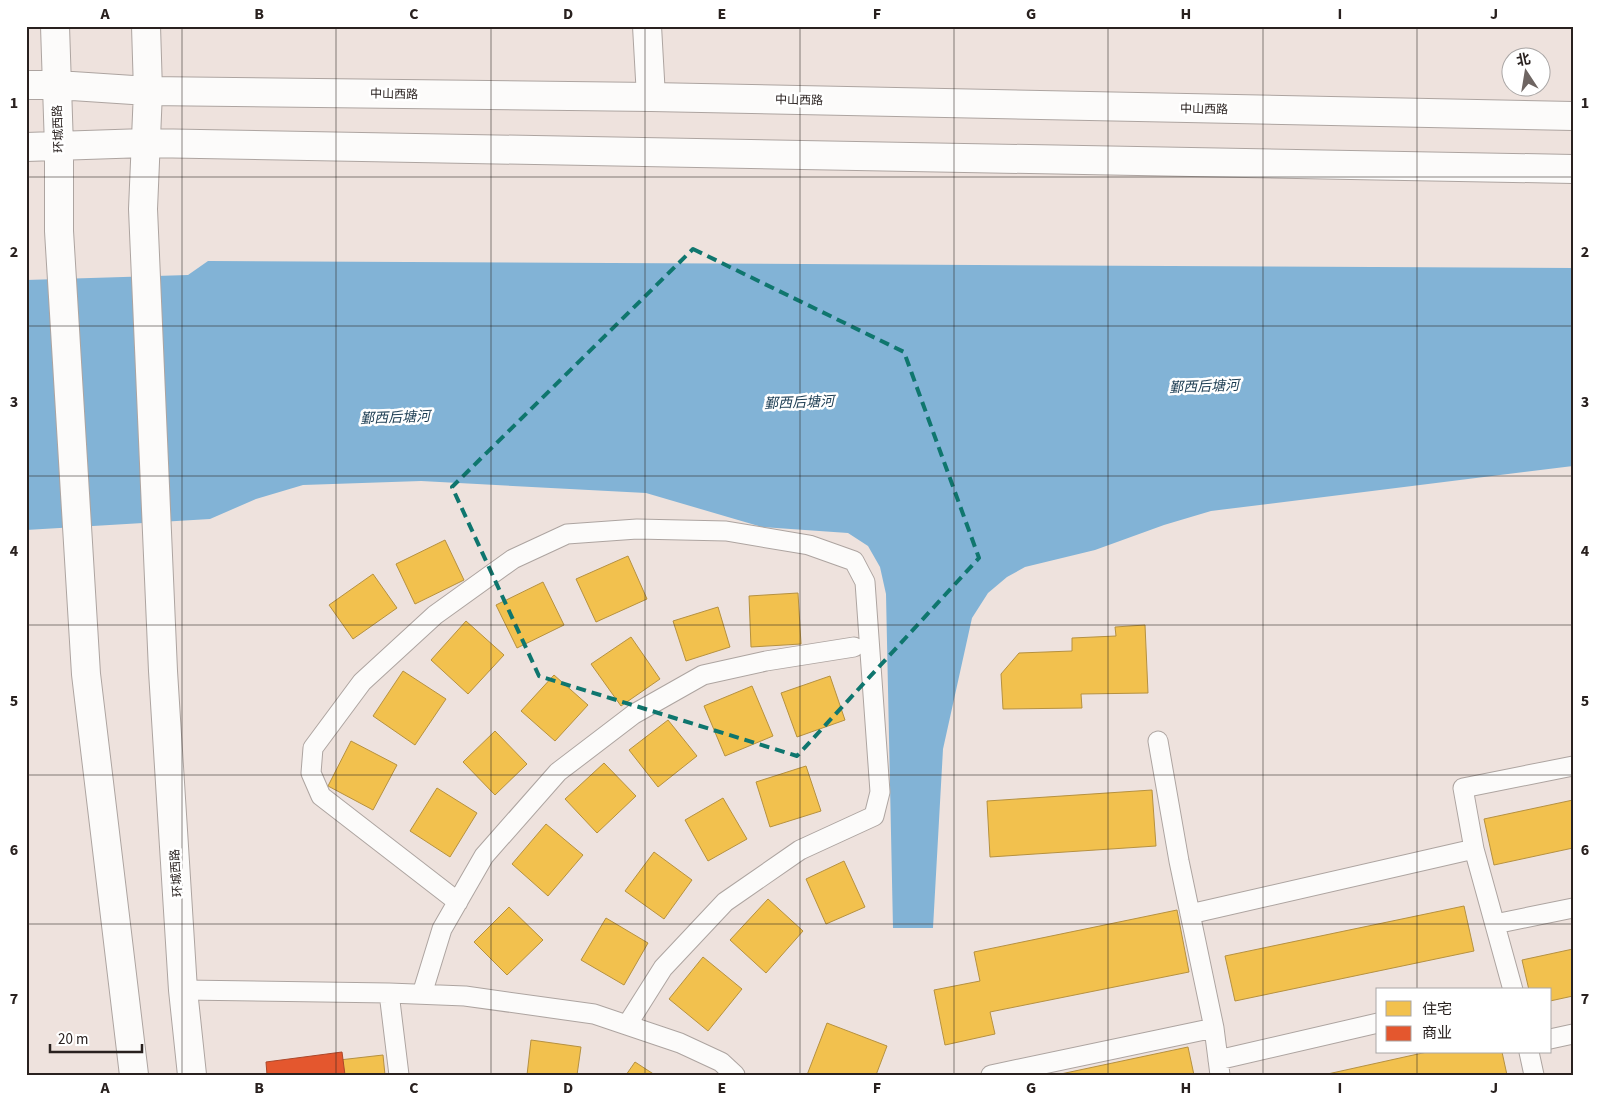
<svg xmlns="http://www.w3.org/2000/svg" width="1599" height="1101" font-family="'Source Sans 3','Noto Sans SC',sans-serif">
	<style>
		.water { fill: #82b3d6 }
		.homes { fill: #f2c14e; stroke: #b69140 }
		.shops { fill: #e4572e; stroke: #ac472a }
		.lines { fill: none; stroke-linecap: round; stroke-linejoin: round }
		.lane-casing { stroke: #ada4a0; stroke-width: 21 }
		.street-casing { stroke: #ada4a0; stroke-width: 30 }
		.primary-casing { stroke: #ada4a0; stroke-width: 30 }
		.lane { stroke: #fcfbfa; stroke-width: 19 }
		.street { stroke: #fcfbfa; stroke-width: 28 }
		.primary { stroke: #fcfbfa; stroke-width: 28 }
		.marked { fill: none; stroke: #0f766e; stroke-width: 4; stroke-dasharray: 10 6; stroke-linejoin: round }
		.grid { fill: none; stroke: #29211f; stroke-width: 1; stroke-opacity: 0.55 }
		.labels { text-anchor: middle; stroke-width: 5; stroke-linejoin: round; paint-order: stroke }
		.street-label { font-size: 12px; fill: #29211f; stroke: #fff }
		.water-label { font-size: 14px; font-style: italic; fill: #193a50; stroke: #fff }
		.neatline { fill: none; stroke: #29211f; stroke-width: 2 }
		.grid-label { font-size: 16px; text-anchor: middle; font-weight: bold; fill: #29211f }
	</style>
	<rect width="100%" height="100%" fill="#eee2dd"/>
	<!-- water -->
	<path class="water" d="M208,261l1365,7v198l-362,45 -47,14 -69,25 -70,17 -18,10 -19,16 -16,25 -29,131 -10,179h-40l-7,-334 -6,-27 -12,-21 -20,-13 -86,-6 -116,-34 -225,-12 -118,4 -47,14 -46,20 -184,11v-250l162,-5z"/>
	<!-- homes -->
	<path class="homes" d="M445,540l19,40 -49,24 -19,-40z
		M628,556l19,43 -51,23 -20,-43z
		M373,574l24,34 -44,31 -24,-34z
		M543,582l21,43 -47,23 -21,-43z
		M798,593l3,51 -50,3 -2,-51z
		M718,607l12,40 -44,14 -13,-40z
		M466,621l38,34 -36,39 -37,-34z
		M1145,625l3,68 -67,1 1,14 -79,1 -2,-35 18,-21 53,-2v-13l44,-2 -1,-9z
		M631,637l29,42 -39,27 -30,-42z
		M403,671l43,28 -31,46 -42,-29z
		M554,675l34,30 -33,36 -34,-30z
		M830,676l15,44 -48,17 -16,-44z
		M752,686l21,50 -48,20 -21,-50z
		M668,720l29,36 -39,31 -29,-37z
		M495,731l32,33 -32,31 -32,-33z
		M351,741l46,24 -24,45 -45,-24z
		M604,763l32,33 -39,37 -32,-34z
		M806,766l15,45 -51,16 -14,-45z
		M437,788l40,25 -27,44 -40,-26z
		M1152,790l4,56 -166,11 -3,-56z
		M723,798l24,41 -39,22 -23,-41z
		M1573,800v48l-79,17 -10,-46z
		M546,824l37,31 -35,41 -36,-32z
		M654,852l38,28 -28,39 -39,-28z
		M844,861l21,46 -39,17 -20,-45z
		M768,899l35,32 -37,42 -36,-33z
		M1464,906l10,45 -239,50 -10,-45z
		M509,907l34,33 -36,35 -33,-33z
		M1177,910l12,62 -199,40 5,22 -50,11 -11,-55 46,-9 -6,-29z
		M606,918l42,25 -24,42 -43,-25z
		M1573,949v47l-23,5v-11h-21l-7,-30z
		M703,957l39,32 -34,42 -39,-32z
		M827,1023l60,23 -11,29h-69z
		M531,1040l50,7 -4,28h-50z
		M1188,1047l6,28h-138z
		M1427,1052h75l5,23h-184z
		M383,1055l2,20h-115l-1,-7z
		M635,1062l20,13h-29z"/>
	<!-- shops -->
	<path class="shops" d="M342,1052l3,23h-78l-1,-13z"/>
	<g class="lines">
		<!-- lane casing -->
		<g class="lane-casing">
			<path id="lane" d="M1158,741l21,120 35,167 6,47
				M1474,849l-11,-61 110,-22
				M458,902l-137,-106 -10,-23 2,-25 49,-66 73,-67 78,-56 54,-25 70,-5 89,2 83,14 45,16 11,21 15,210 -6,24 -74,34 -75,52 -62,66 -36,57
				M1190,914l284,-65 39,141
				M1495,924l78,-16
				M183,990l206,3 10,82
				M389,993l76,3 129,18 86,29 41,19 14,13
				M422,994l20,-65 42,-73 74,-84 76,-58 69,-39 63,-14 88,-14
				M1550,1039l23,-5
				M1529,1052l5,23
				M1218,1060l160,-37
				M991,1075l223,-47"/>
		</g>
		<!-- street casing -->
		<g class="street-casing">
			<path id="street" d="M647,26l4,71"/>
		</g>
		<!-- primary casing -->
		<g class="primary-casing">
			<path id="primary" d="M55,26l4,121v84l27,443 48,401
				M146,26l2,65 -5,118 20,462 20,319 9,85
				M26,85h31l91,6 503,6 922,19
				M26,147l119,-4 1428,26"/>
		</g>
		<!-- lane -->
		<use href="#lane" class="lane"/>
		<!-- street -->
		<use href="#street" class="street"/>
		<!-- primary -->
		<use href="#primary" class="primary"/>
	</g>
	<!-- marked area -->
	<path class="marked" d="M693,249l211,103 75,206 -182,198 -258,-80 -87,-189z"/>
	<!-- grid -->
	<path class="grid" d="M182,26v1049M336,26v1049M491,26v1049M645,26v1049M800,26v1049M954,26v1049M1108,26v1049M1263,26v1049M1417,26v964M26,177h1547M26,326h1547M26,476h1547M26,625h1547M26,775h1547M26,924h1547M1417,1052v23"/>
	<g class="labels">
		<!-- street labels -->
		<g class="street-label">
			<text transform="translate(394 94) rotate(1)" y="4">中山西路</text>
			<text transform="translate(799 100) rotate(1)" y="4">中山西路</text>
			<text transform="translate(1204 109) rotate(1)" y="4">中山西路</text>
			<text transform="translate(58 129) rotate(-92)" y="4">环城西路</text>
			<text transform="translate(176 873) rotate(-94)" y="4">环城西路</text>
		</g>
		<!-- water labels -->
		<g class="water-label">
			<text transform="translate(1204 386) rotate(-2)" y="5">鄞西后塘河</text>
			<text transform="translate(799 402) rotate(-2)" y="5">鄞西后塘河</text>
			<text transform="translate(395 417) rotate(-2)" y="5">鄞西后塘河</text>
		</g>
	</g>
	<!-- border -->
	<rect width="1599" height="1101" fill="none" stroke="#ffffff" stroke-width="55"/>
	<!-- legend -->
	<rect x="1376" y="988" width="175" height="65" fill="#ffffff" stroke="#a9a6a5"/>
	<rect x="1386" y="1001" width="25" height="15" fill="#f2c14e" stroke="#a9a6a5"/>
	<text x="1422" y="1014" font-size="15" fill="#29211f">住宅</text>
	<rect x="1386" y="1026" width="25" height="15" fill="#e4572e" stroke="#a9a6a5"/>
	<text x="1422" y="1038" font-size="15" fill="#29211f">商业</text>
	<!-- north arrow -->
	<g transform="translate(1526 72) rotate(348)"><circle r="24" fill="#ffffff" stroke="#a9a6a5"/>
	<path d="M0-4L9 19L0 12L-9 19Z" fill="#6e6562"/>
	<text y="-8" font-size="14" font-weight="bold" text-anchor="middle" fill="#29211f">北</text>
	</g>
	<!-- scale -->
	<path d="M50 1044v8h92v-8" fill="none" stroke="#29211f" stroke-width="2.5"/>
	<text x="58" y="1044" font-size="15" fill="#29211f" stroke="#ffffff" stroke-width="4" paint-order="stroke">20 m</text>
	<rect x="28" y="28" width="1544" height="1046" class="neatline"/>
	<g class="grid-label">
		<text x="105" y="19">A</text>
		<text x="259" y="19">B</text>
		<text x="414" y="19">C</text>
		<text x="568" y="19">D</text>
		<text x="722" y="19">E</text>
		<text x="877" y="19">F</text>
		<text x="1031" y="19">G</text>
		<text x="1186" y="19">H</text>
		<text x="1340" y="19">I</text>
		<text x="1494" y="19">J</text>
		<text x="14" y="108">1</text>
		<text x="1585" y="108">1</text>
		<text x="14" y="257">2</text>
		<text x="1585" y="257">2</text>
		<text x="14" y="407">3</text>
		<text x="1585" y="407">3</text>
		<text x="14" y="556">4</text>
		<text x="1585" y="556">4</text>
		<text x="14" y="706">5</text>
		<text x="1585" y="706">5</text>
		<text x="14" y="855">6</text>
		<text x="1585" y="855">6</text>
		<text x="14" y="1004">7</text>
		<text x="1585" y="1004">7</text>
		<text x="105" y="1093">A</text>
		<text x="259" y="1093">B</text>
		<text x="414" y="1093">C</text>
		<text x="568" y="1093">D</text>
		<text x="722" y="1093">E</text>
		<text x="877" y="1093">F</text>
		<text x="1031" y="1093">G</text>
		<text x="1186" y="1093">H</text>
		<text x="1340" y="1093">I</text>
		<text x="1494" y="1093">J</text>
	</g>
</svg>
